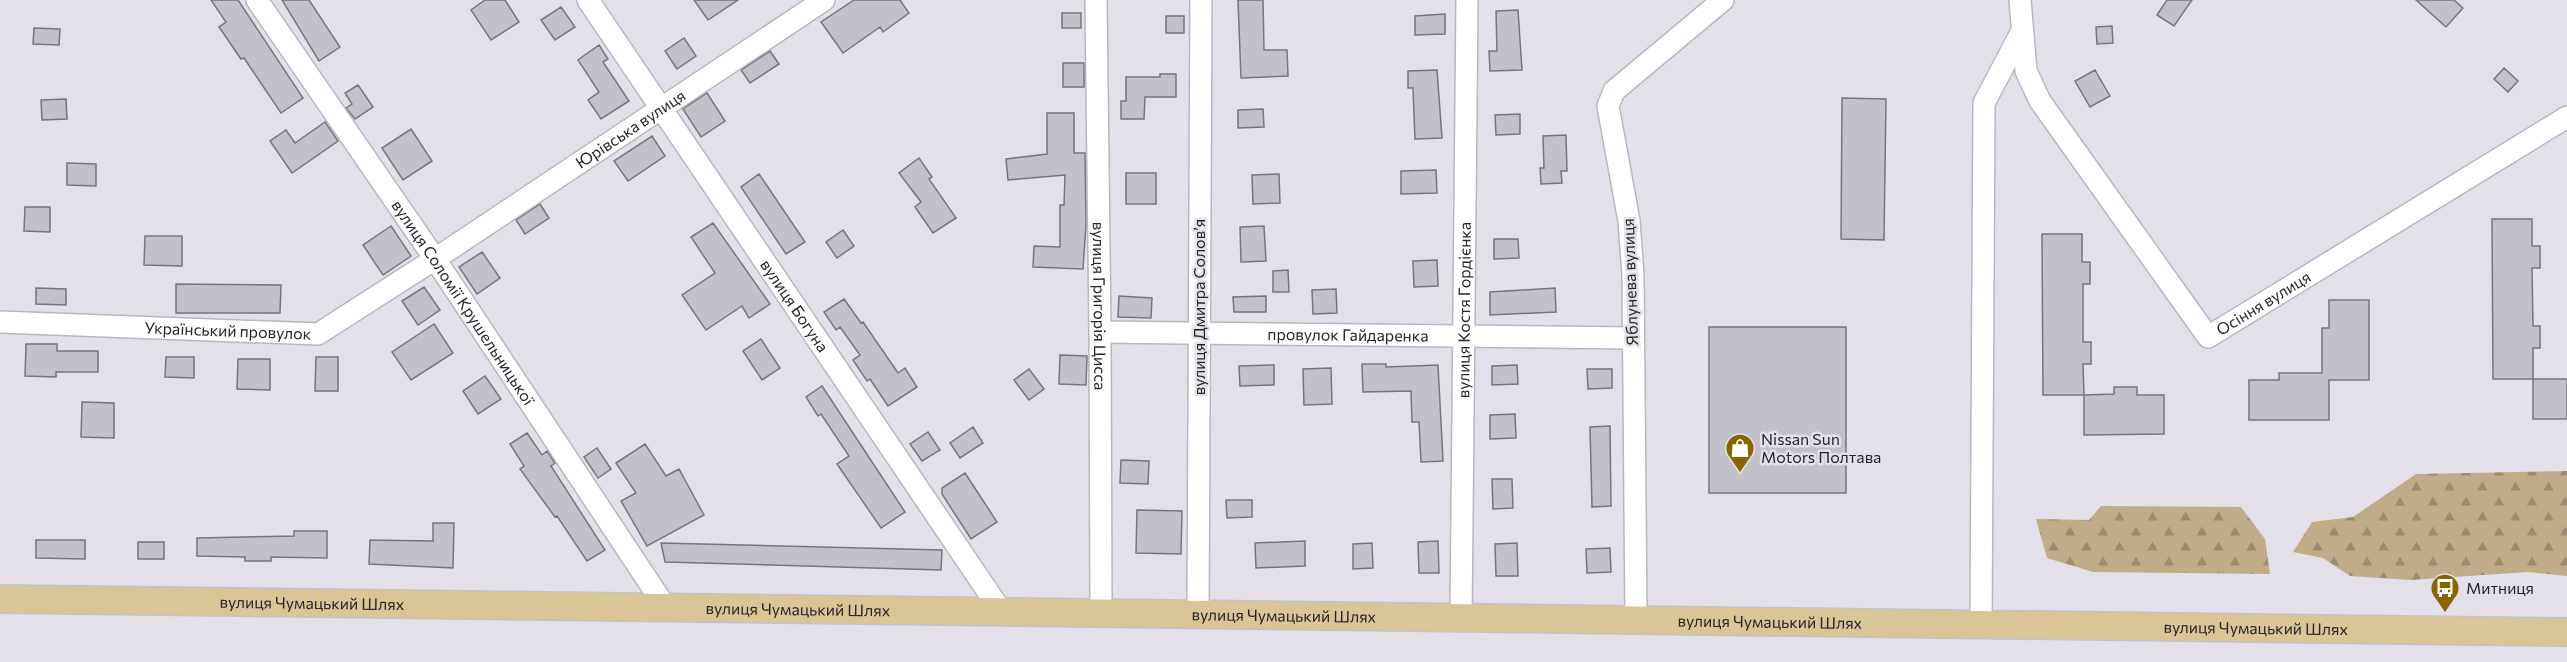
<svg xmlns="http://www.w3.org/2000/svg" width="2567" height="662" font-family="Commissioner,sans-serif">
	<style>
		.forest { fill: url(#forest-firs) }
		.building { fill: #c2c0c9; stroke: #77757e; stroke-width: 1.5 }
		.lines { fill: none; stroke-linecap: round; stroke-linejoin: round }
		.minor-casing { stroke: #b8b6c0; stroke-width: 24 }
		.major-casing { stroke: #c2c2c3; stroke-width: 30 }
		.minor { stroke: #fff; stroke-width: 21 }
		.major { stroke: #dac597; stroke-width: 27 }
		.labels { text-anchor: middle; stroke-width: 5; stroke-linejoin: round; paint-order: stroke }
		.street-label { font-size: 16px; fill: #262529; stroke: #e3e0ea }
		.poi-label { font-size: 16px; fill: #262529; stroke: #e3e0ea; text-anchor: start }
	</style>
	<defs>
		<pattern id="forest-firs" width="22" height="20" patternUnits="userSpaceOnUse" patternTransform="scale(1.5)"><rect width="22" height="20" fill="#bfad89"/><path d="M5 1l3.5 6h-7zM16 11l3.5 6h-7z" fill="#9b8d70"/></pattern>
	</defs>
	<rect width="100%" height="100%" fill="#e3e0ea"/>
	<!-- forest -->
	<path class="forest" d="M2567,471v105l-40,-4 -116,8 -61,-4 -27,-18 -30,-6 19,-30 41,-5 63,-43z
		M2101,506l140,1 24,32 5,35 -177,-2 -46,-14 -11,-39 53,1z"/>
	<!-- building -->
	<path class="building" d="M211,0h27l65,98 -22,15 -37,-55 -3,1 -22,-32 7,-5z
		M282,0h27l31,47 -21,14z
		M485,0h20l14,22 -28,18 -20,-30z
		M694,0h44l-30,20z
		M854,0h46l9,13 -26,19 -3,-5 -37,26 -22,-31z
		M1238,0h25l1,50h23l1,26 -47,2z
		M2167,0h25l-18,26 -17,-11z
		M2416,0h38l9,8 -17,19z
		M561,7l14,20 -20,13 -14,-20z
		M1518,10l4,60 -32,1 -1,-20h8l-1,-40z
		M1062,13h19v15h-19z
		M1445,14v20l-30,1v-19z
		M1166,16h18v17h-18z
		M2112,26l1,17 -16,1 -1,-17z
		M34,28l26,1 -1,16 -26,-1z
		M684,38l12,18 -19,13 -12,-18z
		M599,45l9,14 -5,3 26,39 -28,18 -13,-19 11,-8 -21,-32z
		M770,51l9,13 -29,19 -9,-13z
		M1063,63h21v24h-21z
		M2504,68l14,13 -10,11 -14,-13z
		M1437,70l5,68 -27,1 -2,-51h-5v-17z
		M2095,70l15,26 -20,11 -15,-26z
		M1160,74h16v23h-31l-1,22h-23v-18h5v-24h34z
		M358,85l15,22 -18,12 -9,-11 6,-4 -7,-11z
		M707,93l18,28 -24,16 -18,-28z
		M1842,98l44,1 -2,141 -43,-1z
		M66,99l1,20 -25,1 -1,-20z
		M1263,109l1,18 -26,1v-18z
		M1047,113h27v40h11l1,71 -3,45 -50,-2 1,-21 26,1v-42h4l1,-30 -57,5 -2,-21 41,-5z
		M1520,114v20l-24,1 -1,-20z
		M325,122l13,19 -46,32 -22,-32 16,-11 9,13z
		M411,129l21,32 -29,19 -21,-32z
		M1566,135l1,36h-6l1,12 -21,1 -1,-16h4l-1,-32z
		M652,136l13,20 -37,25 -14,-20z
		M919,158l13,19 -3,2 27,39 -23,15 -18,-26 6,-5 -22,-29z
		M67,163l29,1v22l-29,-1z
		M1436,170l1,23 -36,1v-23z
		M1126,173h30v31h-30z
		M759,174l46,68 -19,12 -45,-67z
		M1279,174l1,29 -27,1 -1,-29z
		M540,204l9,14 -24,16 -9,-14z
		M25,207h25v25l-26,-1z
		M2492,219h40v27h8v22h-8l1,58h7v22h-7v31h-40z
		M713,223l57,81 -21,14 -7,-12 -36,24 -24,-35 33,-22 -24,-36z
		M391,226l20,30 -28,19 -20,-30z
		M1264,226l2,35 -25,1 -1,-35z
		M843,230l11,16 -17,12 -11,-16z
		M2042,234h40v28h8v22h-7v58h8v22h-8l1,31h-41z
		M145,236h37v30l-38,-1z
		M1494,239h24l1,19 -25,1z
		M482,252l18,26 -23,16 -18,-27z
		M1437,260l1,26 -24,1 -1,-26z
		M1288,270l1,22h-16v-21z
		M176,284l105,1 -1,28h-104z
		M424,287l16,23 -22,15 -16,-24z
		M36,288l30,1v16l-30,-1z
		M1555,288l1,24 -66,3v-23z
		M1336,289l1,24 -24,1 -1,-24z
		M1119,296l33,2 -1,20 -33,-1z
		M1266,296v16h-32l-1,-15z
		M844,299l17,24 2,-1 35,51 7,-5 12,19 -29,19 -18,-27 -3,2 -14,-21 7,-5 -20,-28 -4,3 -12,-18z
		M2329,300h40v80h-40v40h-80v-40h30v-7h43v-45h7z
		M434,324l19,29 -42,27 -19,-28z
		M1709,327h137v166h-137z
		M761,339l19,29 -18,12 -19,-29z
		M26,344h31v7h41v21h-42v5l-31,-1z
		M1060,355l27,1 -1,29 -27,-1z
		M166,357h28v21l-29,-1z
		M316,357h22v34h-23z
		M238,359h32v31l-33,-1z
		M1362,364h24v3l52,-2 5,96 -22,1 -2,-40h-7l-1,-31 -48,1z
		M1274,365v20l-34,1 -1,-20z
		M1517,365l1,19 -26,1v-19z
		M1331,368l1,36 -28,1 -1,-36z
		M1029,369l15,20 -15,11 -15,-20z
		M1587,369h25v19l-24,1z
		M485,376l16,23 -23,15 -15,-23z
		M2533,379h34v40h-34z
		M822,386l83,126 -24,16 -44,-64 12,-8 -28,-42 -3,2 -12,-19z
		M2114,387h23v8h27v39l-80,1v-40l30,-1z
		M82,402l32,1v35l-33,-1z
		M1515,414l1,24 -26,1v-24z
		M1610,426l1,80 -19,1 -2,-80z
		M973,427l10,16 -23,15 -10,-15z
		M928,432l12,18 -18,11 -12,-17z
		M527,433l15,22 5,-4 8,12 -4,3 54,84 -18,11 -30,-45 -2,1 -35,-48 4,-3 -14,-22z
		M645,444l21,32 13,-7 25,46 -57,31 -26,-45 15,-8 -20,-30z
		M597,448l14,21 -13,9 -14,-21z
		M1121,460l28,1 -1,23 -28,-1z
		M965,473l32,49 -26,17 -29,-45v-6z
		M1492,479h20l1,29 -20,1z
		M1226,500h26v17l-25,1z
		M1137,510l45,1 -1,43 -45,-1z
		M433,523h21l-1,45 -84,-4 1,-24 63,1z
		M294,531h33v27l-56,-1v4h-26v-4l-48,-1v-18l97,-2z
		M36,540h49v19l-49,-1z
		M1305,541v25l-49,2 -1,-25z
		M1438,541l1,32h-20l-1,-31z
		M138,542h26v17h-26z
		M661,543l281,7 -1,20 -276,-8z
		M1372,543l1,25 -20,1v-25z
		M1517,543l1,33h-22l-1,-32z
		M1610,548l1,24 -24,1 -1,-24z"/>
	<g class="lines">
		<!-- minor casing -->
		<g class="minor-casing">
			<g id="minor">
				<path id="s1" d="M257,0l178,259 231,349"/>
				<path id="s2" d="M588,0l413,611"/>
				<path id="s3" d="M1096,0l4,332 1,280"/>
				<path id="s4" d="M2020,0l6,71 14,30 168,236 359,-220"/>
				<path id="s5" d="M0,322l318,12 117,-75 389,-259"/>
				<path id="s6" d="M1100,332l532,6"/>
				<path d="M1198,614l3,-614"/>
				<path id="s7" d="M1461,619l6,-619"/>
				<path d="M1636,619l-3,-344 -4,-54 -21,-115 6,-15 109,-91"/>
				<path d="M1981,624l3,-521 38,-72"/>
			</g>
		</g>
		<!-- major casing -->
		<g class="major-casing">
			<g id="major">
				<path id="s8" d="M0,599l2567,33"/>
			</g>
		</g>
		<!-- minor -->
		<use href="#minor" class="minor"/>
		<!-- major -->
		<use href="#major" class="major"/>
	</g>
	<!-- icons -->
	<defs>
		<g id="shop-pin" transform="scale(1.5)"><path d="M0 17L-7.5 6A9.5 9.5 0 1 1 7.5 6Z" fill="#886501" stroke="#e3e0ea"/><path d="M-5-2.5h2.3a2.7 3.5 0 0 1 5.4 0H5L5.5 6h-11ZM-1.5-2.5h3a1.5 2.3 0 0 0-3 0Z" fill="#fff"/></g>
		<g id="bus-pin" transform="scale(1.5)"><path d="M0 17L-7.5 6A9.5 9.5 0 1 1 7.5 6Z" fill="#886501" stroke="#e3e0ea"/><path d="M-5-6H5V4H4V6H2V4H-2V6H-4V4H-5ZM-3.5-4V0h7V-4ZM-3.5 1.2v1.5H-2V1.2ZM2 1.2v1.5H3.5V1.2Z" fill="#fff"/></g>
	</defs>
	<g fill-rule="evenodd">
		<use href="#shop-pin" x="1740" y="448"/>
		<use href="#bus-pin" x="2445" y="588"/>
	</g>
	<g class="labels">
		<!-- street labels -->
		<g class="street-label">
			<text dy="6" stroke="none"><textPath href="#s5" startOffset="692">Юрівська вулиця</textPath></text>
			<text transform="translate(1630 282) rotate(-92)" y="6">Яблунева вулиця</text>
			<text dy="6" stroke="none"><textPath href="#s1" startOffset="366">вулиця Соломії Крушельницької</textPath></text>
			<text dy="6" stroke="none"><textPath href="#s4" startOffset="459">Осіння вулиця</textPath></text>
			<text dy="6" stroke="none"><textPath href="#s2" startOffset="369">вулиця Богуна</textPath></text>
			<text dy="6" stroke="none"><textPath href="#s3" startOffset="306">вулиця Григорія Цисса</textPath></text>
			<text transform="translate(1199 307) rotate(-90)" y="6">вулиця Дмитра Соловʼя</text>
			<text dy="6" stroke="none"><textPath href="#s7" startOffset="309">вулиця Костя Гордієнка</textPath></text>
			<text dy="6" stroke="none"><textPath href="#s5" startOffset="228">Український провулок</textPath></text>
			<text dy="6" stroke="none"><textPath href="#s6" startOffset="248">провулок Гайдаренка</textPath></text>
			<text dy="6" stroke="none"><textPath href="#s8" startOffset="312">вулиця Чумацький Шлях</textPath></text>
			<text dy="6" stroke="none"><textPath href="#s8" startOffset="798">вулиця Чумацький Шлях</textPath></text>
			<text dy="6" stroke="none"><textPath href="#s8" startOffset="1284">вулиця Чумацький Шлях</textPath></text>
			<text dy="6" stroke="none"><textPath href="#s8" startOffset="1770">вулиця Чумацький Шлях</textPath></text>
			<text dy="6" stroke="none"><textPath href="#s8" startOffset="2256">вулиця Чумацький Шлях</textPath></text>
		</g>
		<!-- poi labels -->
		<g class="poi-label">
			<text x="1761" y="445">Nissan Sun<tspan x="1761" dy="18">Motors Полтава</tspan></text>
			<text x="2466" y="594">Митниця</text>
		</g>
	</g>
</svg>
